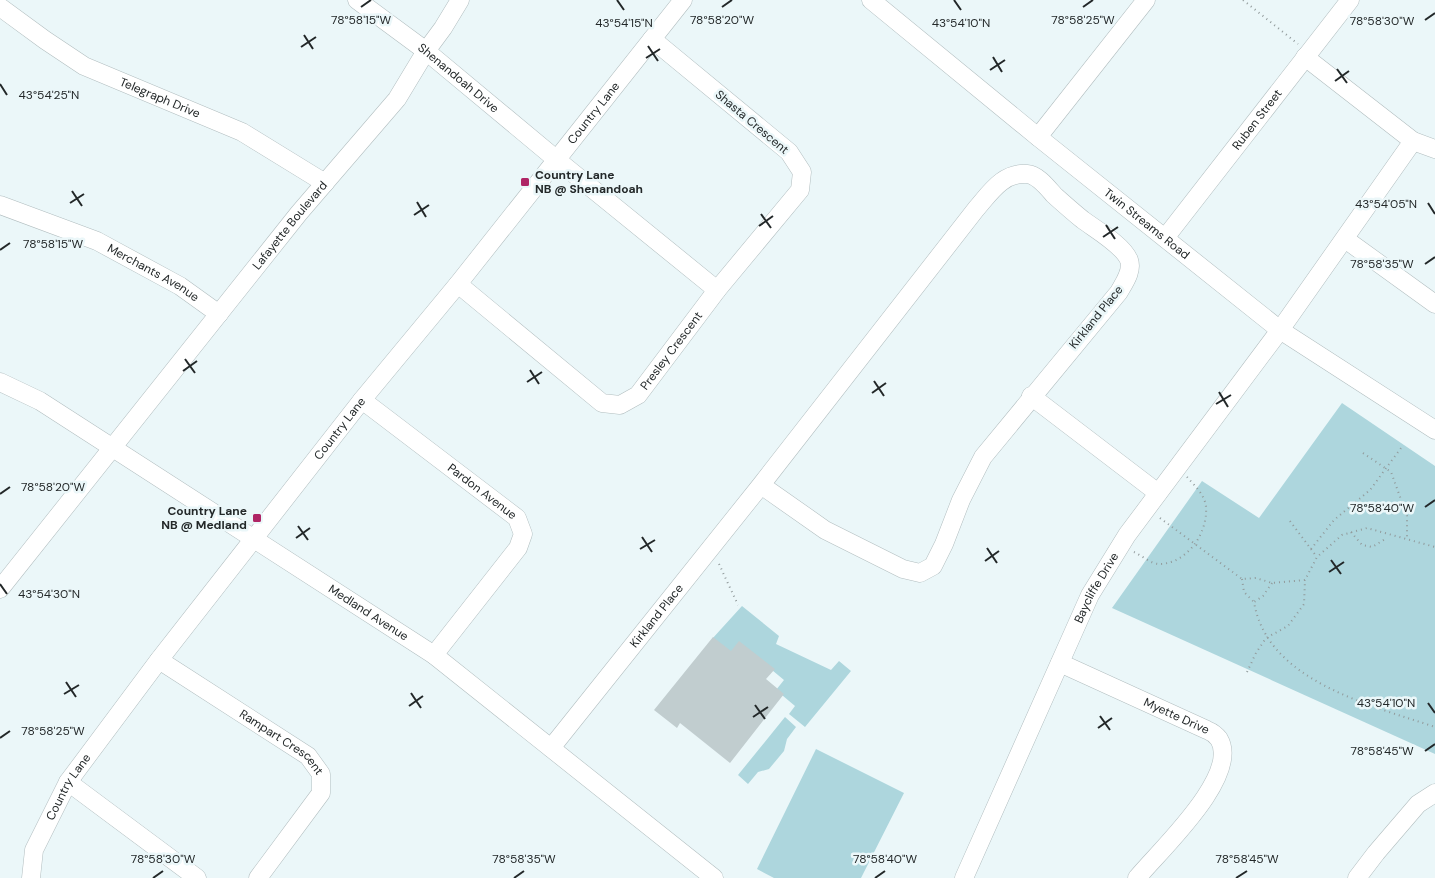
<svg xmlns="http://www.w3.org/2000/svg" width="1435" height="878" font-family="'DM Sans',sans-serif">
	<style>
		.green { fill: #add6dd }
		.building { fill: #c1cdcf }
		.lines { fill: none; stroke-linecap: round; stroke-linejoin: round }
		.minor-casing { stroke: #b1bdbf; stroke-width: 19 }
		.path { stroke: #919a9b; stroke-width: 2; stroke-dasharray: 1 4; stroke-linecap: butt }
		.minor { stroke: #fff; stroke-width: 18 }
		.ticks { fill: none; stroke: #232829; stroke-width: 2 }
		.poi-dot { fill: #af2565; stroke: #ebf7f9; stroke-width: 2 }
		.labels { text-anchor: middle; stroke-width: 5; stroke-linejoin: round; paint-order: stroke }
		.street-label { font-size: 12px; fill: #232829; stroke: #ebf7f9 }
		.poi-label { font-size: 12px; font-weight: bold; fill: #232829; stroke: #ebf7f9; text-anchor: start }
		.ticks-label { font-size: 12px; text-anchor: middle; fill: #232829; stroke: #ebf7f9; stroke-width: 5; stroke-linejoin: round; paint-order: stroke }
	</style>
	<rect width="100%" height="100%" fill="#ebf7f9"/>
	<!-- green -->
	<path class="green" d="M1342,403l93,63v288l-323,-146 90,-127 57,37z
		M742,606l37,30 -3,8 55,26 8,-9 12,10 -46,56 -16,-13 6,-8 -19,-16 8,-10 -41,-34 -10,10 -21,-17z
		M785,717l11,10 -9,12 -3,12 -15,18 -11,3 -10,12 -10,-9z
		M816,749l88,44 -43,85h-87l-17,-9z"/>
	<!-- building -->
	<path class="building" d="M713,637l18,14 8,-10 36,28 -9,10 18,15 -54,69 -50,-40 -3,5 -23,-18z"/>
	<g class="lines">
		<!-- minor casing -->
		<g class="minor-casing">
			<g id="minor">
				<path id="s1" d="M357,0l69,51 131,109 160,130"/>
				<path id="s2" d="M871,0l167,137 242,193 155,100"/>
				<path id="s3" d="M0,7l45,33 39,26 158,66 83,51"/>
				<path d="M1305,57l108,84 22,8"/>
				<path d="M1038,137l108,-137"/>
				<path id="s4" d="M0,205l97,36 83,45 39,28"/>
				<path id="s5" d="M1165,238l185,-238"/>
				<path d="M1345,239l90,65"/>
				<path id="s6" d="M458,284l144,119 18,2 18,-10 79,-105 83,-100 2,-18 -13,-20 -137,-113"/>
				<path id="s7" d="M0,382l40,19 394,254 280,223"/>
				<path d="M1031,396l127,97"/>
				<path id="s8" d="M362,400l155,118 6,16 -5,14 -84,107"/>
				<path id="s9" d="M0,589l299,-376 98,-114 29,-48 17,-23 17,-28"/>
				<path id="s10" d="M159,660l149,96 13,18v19l-63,85"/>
				<path id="s11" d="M1060,663l147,67c5,2 9,5 12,9 22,37 -61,113 -82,139"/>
				<path id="s12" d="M551,748l210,-263 215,-276c14,-16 27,-37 51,-35 11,1 20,13 27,21 9,8 19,17 29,25 12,9 40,25 46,40 4,11 -5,23 -10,32l-136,165 -22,43 -17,44 -11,22 -13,7 -17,-4 -78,-39 -64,-45"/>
				<path d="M68,782l129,96"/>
				<path id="s13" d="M31,878l3,-28 34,-68 91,-122 203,-260 96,-116 225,-284"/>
				<path id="s14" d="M964,878l126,-283 37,-60 153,-205 133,-189"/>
				<path d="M1357,878l19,-25 42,-49 17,-11"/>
			</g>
		</g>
		<!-- path -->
		<path class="path" d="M1243,0l55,44
			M1363,453l28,19 16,44v23
			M1160,518l82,61 14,-1 16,5 33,-3 12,-23 25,-22 25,-7 68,19
			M1290,521l27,36
			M1351,532l11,13 10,2 15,-9
			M1311,549l23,-29 36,-30 31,-42
			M1134,552c7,3 17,12 25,12 28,0 49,-31 47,-57 -1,-12 -11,-21 -19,-30
			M719,564l19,41
			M1242,579l2,13 10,10
			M1272,583l-9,13 -9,6c13,79 116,103 181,125
			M1247,672l9,-19 10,-15 22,-12 16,-22 1,-24"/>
		<!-- minor -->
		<use href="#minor" class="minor"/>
	</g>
	<!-- ticks -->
	<path class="ticks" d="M617,0l7,10M954,0l7,10M361,7l10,-7M722,7l10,-7M1083,7l10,-7M1425,20l10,-7M304,35l9,14M648,46l10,15M301,47l15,-10M993,57l9,15M646,58l14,-9M1337,69l10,14M990,70l15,-10M1335,81l14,-10M0,84l7,11M72,191l10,15M417,202l9,15M70,203l14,-9M1428,203l7,11M761,214l10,14M414,215l15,-10M1106,225l9,14M759,226l14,-10M1103,237l15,-10M0,250l10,-7M1425,264l10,-7M185,359l10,14M530,370l9,14M183,371l14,-10M874,381l10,15M527,382l15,-10M1219,392l9,15M872,393l14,-10M1216,404l15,-9M0,494l10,-7M1425,507l10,-7M298,526l10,14M642,537l10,15M296,538l14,-10M987,548l10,15M640,549l15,-9M1331,560l10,14M985,561l14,-10M1329,572l15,-10M0,584l7,10M66,682l10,15M411,693l10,15M64,694l15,-9M1428,703l7,10M755,705l10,14M409,706l14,-10M1100,716l10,14M753,717l15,-10M1098,728l14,-10M0,738l10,-7M1425,751l10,-7M153,878l10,-7M514,878l10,-7M875,878l10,-7M1236,878l11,-7"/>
	<!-- markers -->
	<g class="poi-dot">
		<rect x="520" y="177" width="10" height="10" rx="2.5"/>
		<rect x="252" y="513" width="10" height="10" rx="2.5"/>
	</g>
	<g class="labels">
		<!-- street labels -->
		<g class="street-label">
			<text dy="4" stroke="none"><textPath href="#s1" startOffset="128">Shenandoah Drive</textPath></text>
			<text dy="4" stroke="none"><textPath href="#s3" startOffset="185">Telegraph Drive</textPath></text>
			<text dy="4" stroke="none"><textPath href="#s13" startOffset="955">Country Lane</textPath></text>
			<text dy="4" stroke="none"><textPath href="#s5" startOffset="150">Ruben Street</textPath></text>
			<text transform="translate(752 122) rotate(40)" y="4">Shasta Crescent</text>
			<text dy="4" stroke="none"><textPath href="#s2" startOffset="355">Twin Streams Road</textPath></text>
			<text dy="4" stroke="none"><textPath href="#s9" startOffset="465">Lafayette Boulevard</textPath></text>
			<text dy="4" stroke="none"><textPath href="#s4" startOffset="168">Merchants Avenue</textPath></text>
			<text transform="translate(1096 317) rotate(-51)" y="4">Kirkland Place</text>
			<text dy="4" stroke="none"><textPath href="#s6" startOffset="281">Presley Crescent</textPath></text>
			<text dy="4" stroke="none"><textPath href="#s13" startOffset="550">Country Lane</textPath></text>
			<text dy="4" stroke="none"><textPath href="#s8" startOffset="151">Pardon Avenue</textPath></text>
			<text dy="4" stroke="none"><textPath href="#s14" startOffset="319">Baycliffe Drive</textPath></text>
			<text dy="4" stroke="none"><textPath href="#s7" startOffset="435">Medland Avenue</textPath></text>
			<text dy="4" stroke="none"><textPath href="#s12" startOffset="169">Kirkland Place</textPath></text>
			<text dy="4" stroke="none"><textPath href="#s11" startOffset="128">Myette Drive</textPath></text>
			<text dy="4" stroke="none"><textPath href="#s10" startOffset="148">Rampart Crescent</textPath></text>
			<text dy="4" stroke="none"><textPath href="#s13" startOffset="100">Country Lane</textPath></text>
		</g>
		<!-- poi labels -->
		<g class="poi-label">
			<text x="535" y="179">Country Lane<tspan x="535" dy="14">NB @ Shenandoah</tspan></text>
			<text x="247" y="515" text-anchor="end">Country Lane<tspan x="247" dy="14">NB @ Medland</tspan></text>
		</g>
	</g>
	<g class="ticks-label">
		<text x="361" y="24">78°58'15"W</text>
		<text x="722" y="24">78°58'20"W</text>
		<text x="1083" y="24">78°58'25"W</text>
		<text x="1382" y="25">78°58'30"W</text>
		<text x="624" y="27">43°54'15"N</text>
		<text x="961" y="27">43°54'10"N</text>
		<text x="49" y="99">43°54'25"N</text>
		<text x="1386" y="208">43°54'05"N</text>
		<text x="53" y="248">78°58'15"W</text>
		<text x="1382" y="268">78°58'35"W</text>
		<text x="53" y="491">78°58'20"W</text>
		<text x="1382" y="512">78°58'40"W</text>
		<text x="49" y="598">43°54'30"N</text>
		<text x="1386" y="707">43°54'10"N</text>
		<text x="53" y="735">78°58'25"W</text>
		<text x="1382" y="755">78°58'45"W</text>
		<text x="163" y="863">78°58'30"W</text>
		<text x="524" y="863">78°58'35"W</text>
		<text x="885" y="863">78°58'40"W</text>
		<text x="1247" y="863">78°58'45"W</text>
	</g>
</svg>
